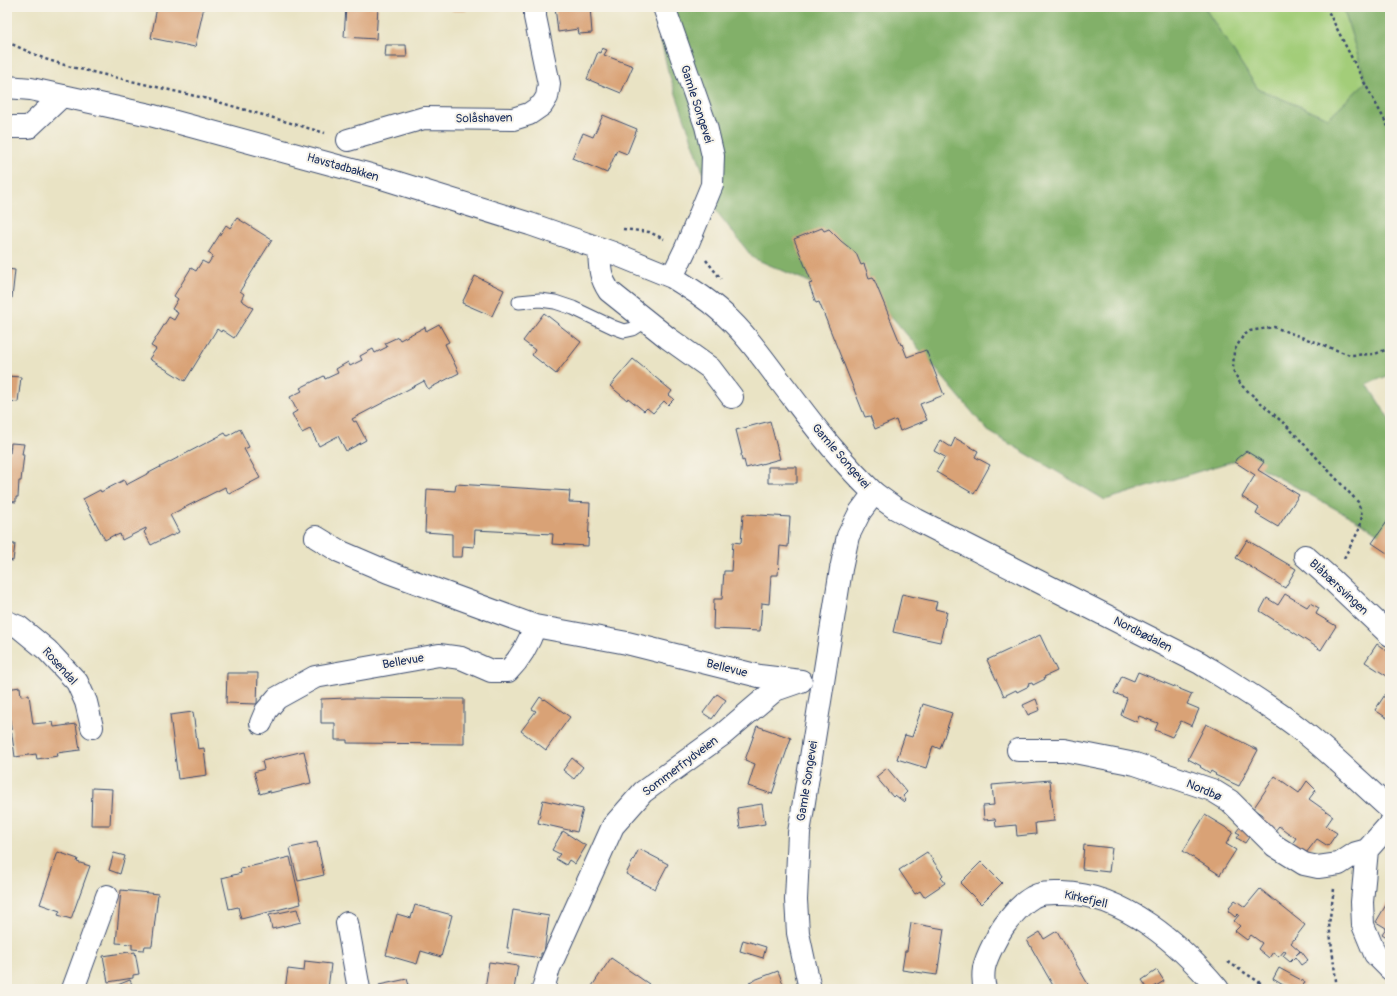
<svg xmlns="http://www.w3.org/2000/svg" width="1397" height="996" font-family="Pangolin,sans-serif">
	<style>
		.green { fill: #a3cd79; stroke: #5f7e6c }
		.forest { fill: #82b069; stroke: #4e7064 }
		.building { fill: #d9a276 }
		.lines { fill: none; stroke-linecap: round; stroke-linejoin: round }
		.service-casing { stroke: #3a4a6d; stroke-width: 15 }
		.minor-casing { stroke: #3a4a6d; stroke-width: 24 }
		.tertiary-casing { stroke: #3a4a6d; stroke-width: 24 }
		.secondary-casing { stroke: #3a4a6d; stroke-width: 24 }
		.path { stroke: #3a4a6d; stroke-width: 2.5; stroke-dasharray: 3 3; stroke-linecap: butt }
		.service { stroke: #fff; stroke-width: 13 }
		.minor { stroke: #fff; stroke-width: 22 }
		.tertiary { stroke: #fff; stroke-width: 22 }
		.secondary { stroke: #fff; stroke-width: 22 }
		.labels { text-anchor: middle; stroke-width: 4; stroke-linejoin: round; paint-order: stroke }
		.street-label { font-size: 12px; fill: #1b2f5e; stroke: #f7f3e8 }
	</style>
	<rect width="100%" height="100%" fill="#f7f3e8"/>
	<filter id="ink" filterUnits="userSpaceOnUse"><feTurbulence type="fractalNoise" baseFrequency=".025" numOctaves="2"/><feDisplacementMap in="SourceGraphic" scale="8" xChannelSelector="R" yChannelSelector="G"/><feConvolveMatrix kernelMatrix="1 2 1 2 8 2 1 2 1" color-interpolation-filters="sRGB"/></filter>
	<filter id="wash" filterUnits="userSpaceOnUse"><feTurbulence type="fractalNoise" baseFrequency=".012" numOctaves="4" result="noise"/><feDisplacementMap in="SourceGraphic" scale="16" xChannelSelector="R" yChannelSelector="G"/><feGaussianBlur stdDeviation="0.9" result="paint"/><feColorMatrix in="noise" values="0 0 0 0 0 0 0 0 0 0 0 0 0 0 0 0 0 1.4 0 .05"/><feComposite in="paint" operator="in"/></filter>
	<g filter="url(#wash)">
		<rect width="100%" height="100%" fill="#e9e3c4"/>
		<!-- green -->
		<path class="green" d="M1204,7h139l23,75 -38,36 -70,-29z"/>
		<!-- forest -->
		<path class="forest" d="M653,7h551l54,82 70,29 38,-36 -23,-75h47v368l-23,9 23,36v122l-25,-17 -122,-67 -138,42 -117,-69 -96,-114 -139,-59 -36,-46 -49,-141z"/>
		<g id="blocks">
			<!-- building -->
			<path class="building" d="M157,7h47l-9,40 -44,-9z
				M346,7h32l-2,32 -32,-2z
				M452,7h14v4h-14z
				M493,7h27v3h-27z
				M555,7h35l2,26 -13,1 -1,-5 -20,3z
				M386,45h20l1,12h-22z
				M602,48l5,2 -3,5 29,11 -12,27 -34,-14 11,-27 2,1z
				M603,115l34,14 -10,25 -10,-4 -10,23 -35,-15 11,-25 10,4z
				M237,218l35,22 -32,51 4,3 -3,6 12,8 -19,30 -12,-8 -1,2 -4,-3 -32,52 -36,-22 7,-10 -5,-3 18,-29 5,3 4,-7 -6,-4 6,-10 -4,-3 17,-28 5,3 6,-10 6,3 5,-8 -5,-3 18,-28 4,3z
				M822,228l2,3 5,-2 12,12 15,12 5,12 3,-1 5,14 4,-1 28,68 1,-1 5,13 19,-7 18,45 -24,9 7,16 -27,11 -4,-11 -21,9 -5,-13 -5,1 -46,-115 -3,1 -7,-19 3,-1 -18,-44z
				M7,269l8,1 -3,28 -5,-1z
				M475,276l29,14 -12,26 -30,-13z
				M544,313l37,29 -25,32 -24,-19 3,-5 -12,-9z
				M439,324l10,18 -4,2 14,29 -31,16 -4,-8 -72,38 2,3 2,-1 10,19 -20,11 -8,-15 -19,10 -9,-17 -8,4 -10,-19 5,-3 -7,-14 12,-6 -2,-3 24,-12 1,3 13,-6 -2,-4 12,-7 2,4 12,-6 -2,-4 13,-7 2,4 12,-6 -2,-4 13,-6 2,3 25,-13 1,4z
				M633,359l39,32 -3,4 5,4 -6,6 -4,-4 -11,12 -6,-5 -3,3 -16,-13 -1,2 -17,-14z
				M7,376l14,1 -3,25 -11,-1z
				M770,421l10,38 -34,9 -2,-8 -2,1 -1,-7h1l-6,-24z
				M240,429l9,18 -5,2 16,29 -31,16 -4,-7 -55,28 9,17 -7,4 -1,-1 -20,10 -7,-13 2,-2v-2l-24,12 -2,-6 -5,2 -1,-1 -9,5 -22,-41 17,-9 1,2 23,-12 2,5 99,-52 2,3z
				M955,438l23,13 -3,6 15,8 -16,29 -38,-22 9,-15 -11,-6 6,-11 11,7z
				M11,443l13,1 -2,10h2l-3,27h-2l-1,16h-2v5l-9,-1v-48h3z
				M1246,451l18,11 -6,8 41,25 -21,32 -22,-13 3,-6 -17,-11 13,-22 -20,-13 1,-3z
				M768,467h29v16h-29z
				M456,484l114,7 -1,11 21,1 -2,43 -36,-2 1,-10 -78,-4 -1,17 -11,-1 -1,11h-10v-23l-27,-2 2,-43 28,2z
				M743,514l47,3 -2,30 -8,-1 -2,29h-7l-2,29 -7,-1 -2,28 -47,-2 1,-30h8l2,-28h7l2,-29 8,1z
				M1389,519l1,1v35l-18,-12z
				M1247,540l49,29 -11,19 -49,-30z
				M7,544h8l-2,17 -6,-1z
				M902,594l35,8 -2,7 12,3 -7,30 -47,-10z
				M1285,594l22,13 3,-4 9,5 -3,6 20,12 -15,24 -61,-39 7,-13 11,7z
				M1040,635l17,36 -13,6 1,2 -12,6 -1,-2 -4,1 1,2 -12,6 -1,-2 -12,6 -17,-36z
				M1377,644l13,9v25l-25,-16z
				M1138,672l54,22 -5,10 12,5 -7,17 -11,-5 -9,16 -17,-7 3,-7 -19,-7 -2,6 -16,-7 6,-17 -13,-5 8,-17 12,5z
				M227,673h31l-1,31 -31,-1z
				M20,687l1,9 8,-1 4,29 20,-2 1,5 22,-3 4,26 -23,3 1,3 -21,3 -1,-5 -21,3 -8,-58v-10z
				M1390,687v33l-15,-10z
				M717,694l9,6 -14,19 -9,-6z
				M540,697l4,3 1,-1 25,18 -24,33 -25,-19 15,-20 -4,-2z
				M347,698l117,1v45l-117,-1v-3h-12v-17h-14v-24z
				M1036,699l4,11 -12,5 -5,-10z
				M923,704l29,9 -12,36 -7,-3 -7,22 -29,-9 8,-24 7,2z
				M193,712l5,37 6,-1 3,27 -29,4 -8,-64z
				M1206,724l52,26 -19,36 -24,-11 1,-1 -5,-3 -1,2 -10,-6 1,-1 -13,-7z
				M757,726l34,12 -19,56 -24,-8 7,-22 -10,-4z
				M304,751l7,32 -41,10v-2l-10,3 -6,-22 10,-3 -2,-8z
				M572,758l11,9 -9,12 -11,-9z
				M887,768l20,24 -4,4 3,4 -2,2 -9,-7 -2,2 -17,-20z
				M1275,776l24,17 8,-12 9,9 -7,9 24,17 -7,10 11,7 -9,13 -11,-7 -11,14 -14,-9 4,-6 -9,-6 -8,-6 -5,6 -14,-10 4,-6 -11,-7z
				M1050,780l4,41 -19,2 1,11 -19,2 -1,-11 -20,2 -1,-8 -11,1 -1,-14 11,-1 -2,-20z
				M92,788l20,1 -2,36h-19z
				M543,800l40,9 -6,23 -39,-9z
				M762,804l3,20 -25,4 -3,-20z
				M1205,815l28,17 -7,12 10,6 -16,25 -37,-24z
				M1240,827l11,7 -6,9 -8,-5 3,-4 -4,-2z
				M563,831l23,15 -11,18 -6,-4 -3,5 -10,-6 4,-5 -8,-4z
				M317,842l7,33 -26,6 -8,-33z
				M1084,845l28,3 -3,24 -27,-3z
				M639,849l29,15 -13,25 -29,-15z
				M58,852l20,7 -1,3 13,4 -19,53 -13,-4 2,-4 -20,-7z
				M927,852l16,23 -2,2 4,6 -21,14 -4,-6 -5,3 -16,-24z
				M114,853l11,3 -5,18 -11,-4z
				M290,857l11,47 -60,15 -3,-12 -9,2 -7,-31 19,-5 -1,-4z
				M981,862l21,21 -21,21 -21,-21z
				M1260,889l45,36 -14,18 9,8 -4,4 5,-4 7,9 -7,5 -6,-8 -5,5 -7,-6 3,-4 -2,-1 -5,6 -6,-5 -4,6 -11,-9 4,-6 -11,-8 -4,5 -12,-9 5,-5 -6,-5 5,-6 -1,-1 -3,3 -7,-6 2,-3 -1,-1 6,-7 10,7z
				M121,890l37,4 -6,52h-7l-1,4 -12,-1v-5l-16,-1z
				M1390,898v41l-8,-5 4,-6 -10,-6z
				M415,905l37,10 -11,42 -20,-6 -4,13 -31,-9 11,-41 14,4z
				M297,909l4,13 -29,7 -3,-14z
				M513,910l36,6 -5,37h-3v5l-33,-5 1,-5h-2z
				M911,923l33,6 -7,46 -35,-5 3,-19h2z
				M1057,931l32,55 -5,3h-29l-28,-49 13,-8 4,7z
				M743,940l23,7 -3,11 -23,-7z
				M129,952v1l6,-1 4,22 -6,1v3l-25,4 -5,-26z
				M611,958l38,26 -3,5h-56z
				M305,961l26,3 -3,25h-43l3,-20 16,2z
				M489,962l29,4 -4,23h-29z
				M1279,968l26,14 -4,7h-11l-17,-10z
				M1157,970l7,11 -13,8h-3l-6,-9z
				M778,971l7,18h-33l-3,-7z
				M407,979l3,10h-30l-1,-4z
				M130,980l4,9h-24v-1z"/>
		</g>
	</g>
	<g filter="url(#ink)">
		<use href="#blocks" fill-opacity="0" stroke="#3a4a6d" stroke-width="1"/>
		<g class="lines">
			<!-- service casing -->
			<g class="service-casing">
				<path id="service" d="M519,302l21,-2 15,2 18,6 40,19 11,4 9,-2 14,-9"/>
			</g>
			<!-- minor casing -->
			<g class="minor-casing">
				<path id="minor" d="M7,127h22l33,-31
					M348,140l76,-22 89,1 16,-5 13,-9 5,-8 2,-13 -14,-67v-10
					M599,249c1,17 0,27 10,42l59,47 42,30 22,29
					M316,537l23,14 49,21 147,54 92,17 132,33 42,5
					M1305,556l26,23 59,56
					M7,622l12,5 28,23 30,32 9,20 6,25
					M261,723l5,-12 11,-13 38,-21 124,-22 22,3 30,13h17c13,-13 21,-28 27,-45
					M1018,750h46l71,14 77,26 18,11 45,45 29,18 14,3 21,-3 17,-11 11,-3
					M1390,824l-23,26 -5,52 1,23 12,29 15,15
					M347,923l12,66
					M73,989l34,-93
					M543,989l6,-21 64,-142 30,-34 79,-57 53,-45 23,-8
					M985,989c-2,-7 -2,-14 -1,-21 2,-11 16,-38 23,-46 7,-9 15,-19 26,-25 8,-5 20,-4 30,-4 61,1 118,52 155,96"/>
			</g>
			<!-- tertiary casing -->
			<g class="tertiary-casing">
				<path id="tertiary" d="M874,493l21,15 22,12 283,143c34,21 69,42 100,66 32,25 60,53 90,80"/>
			</g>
			<!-- secondary casing -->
			<g class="secondary-casing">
				<path id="secondary" d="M664,7l42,119 7,30 -1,29 -26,63 -14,29c21,13 40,25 58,43 19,18 34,40 50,61 30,39 58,78 94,112l-14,19 -12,24 -7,33 -42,264 -3,67 2,33 12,56
					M7,87l24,2 119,26 232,63 148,46 83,29 59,24"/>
			</g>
			<!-- path -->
			<path class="path" d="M1326,7l37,73 27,50
				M7,42l38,17 26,8 137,32 117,34
				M623,229l26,3 15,7
				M706,260l15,19
				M1344,558l16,-30 2,-13 -4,-13 -69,-74 -48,-43 -8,-15 1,-19 9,-15 7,-5 24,-4 76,28 25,-1 15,-6
				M1334,889l-5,35 8,65
				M1228,962l42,27"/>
			<!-- service -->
			<use href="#service" class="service"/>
			<!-- minor -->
			<use href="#minor" class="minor"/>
			<!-- tertiary -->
			<use href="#tertiary" class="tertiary"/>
			<!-- secondary -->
			<use href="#secondary" class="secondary"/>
		</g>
	</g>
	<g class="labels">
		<!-- street labels -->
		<g class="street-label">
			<text transform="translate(697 104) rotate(72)" y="4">Gamle Songevei</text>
			<text transform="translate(484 118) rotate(-1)" y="4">Solåshaven</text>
			<text transform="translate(343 167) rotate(16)" y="4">Havstadbakken</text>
			<text transform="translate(841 456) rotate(49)" y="4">Gamle Songevei</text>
			<text transform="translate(1339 587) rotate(43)" y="4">Blåbærsvingen</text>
			<text transform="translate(1143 634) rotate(27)" y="4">Nordbødalen</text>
			<text transform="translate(403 661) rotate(-10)" y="4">Bellevue</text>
			<text transform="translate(60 666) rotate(48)" y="4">Rosendal</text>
			<text transform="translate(727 668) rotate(14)" y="4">Bellevue</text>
			<text transform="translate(680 766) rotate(-37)" y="4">Sommerfrydveien</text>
			<text transform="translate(807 781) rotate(-81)" y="4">Gamle Songevei</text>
			<text transform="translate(1204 790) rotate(23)" y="4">Nordbø</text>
			<text transform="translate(1086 899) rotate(13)" y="4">Kirkefjell</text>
		</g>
	</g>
	<!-- margin -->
	<rect width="1397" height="996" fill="none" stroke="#f7f3e8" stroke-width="24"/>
</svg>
